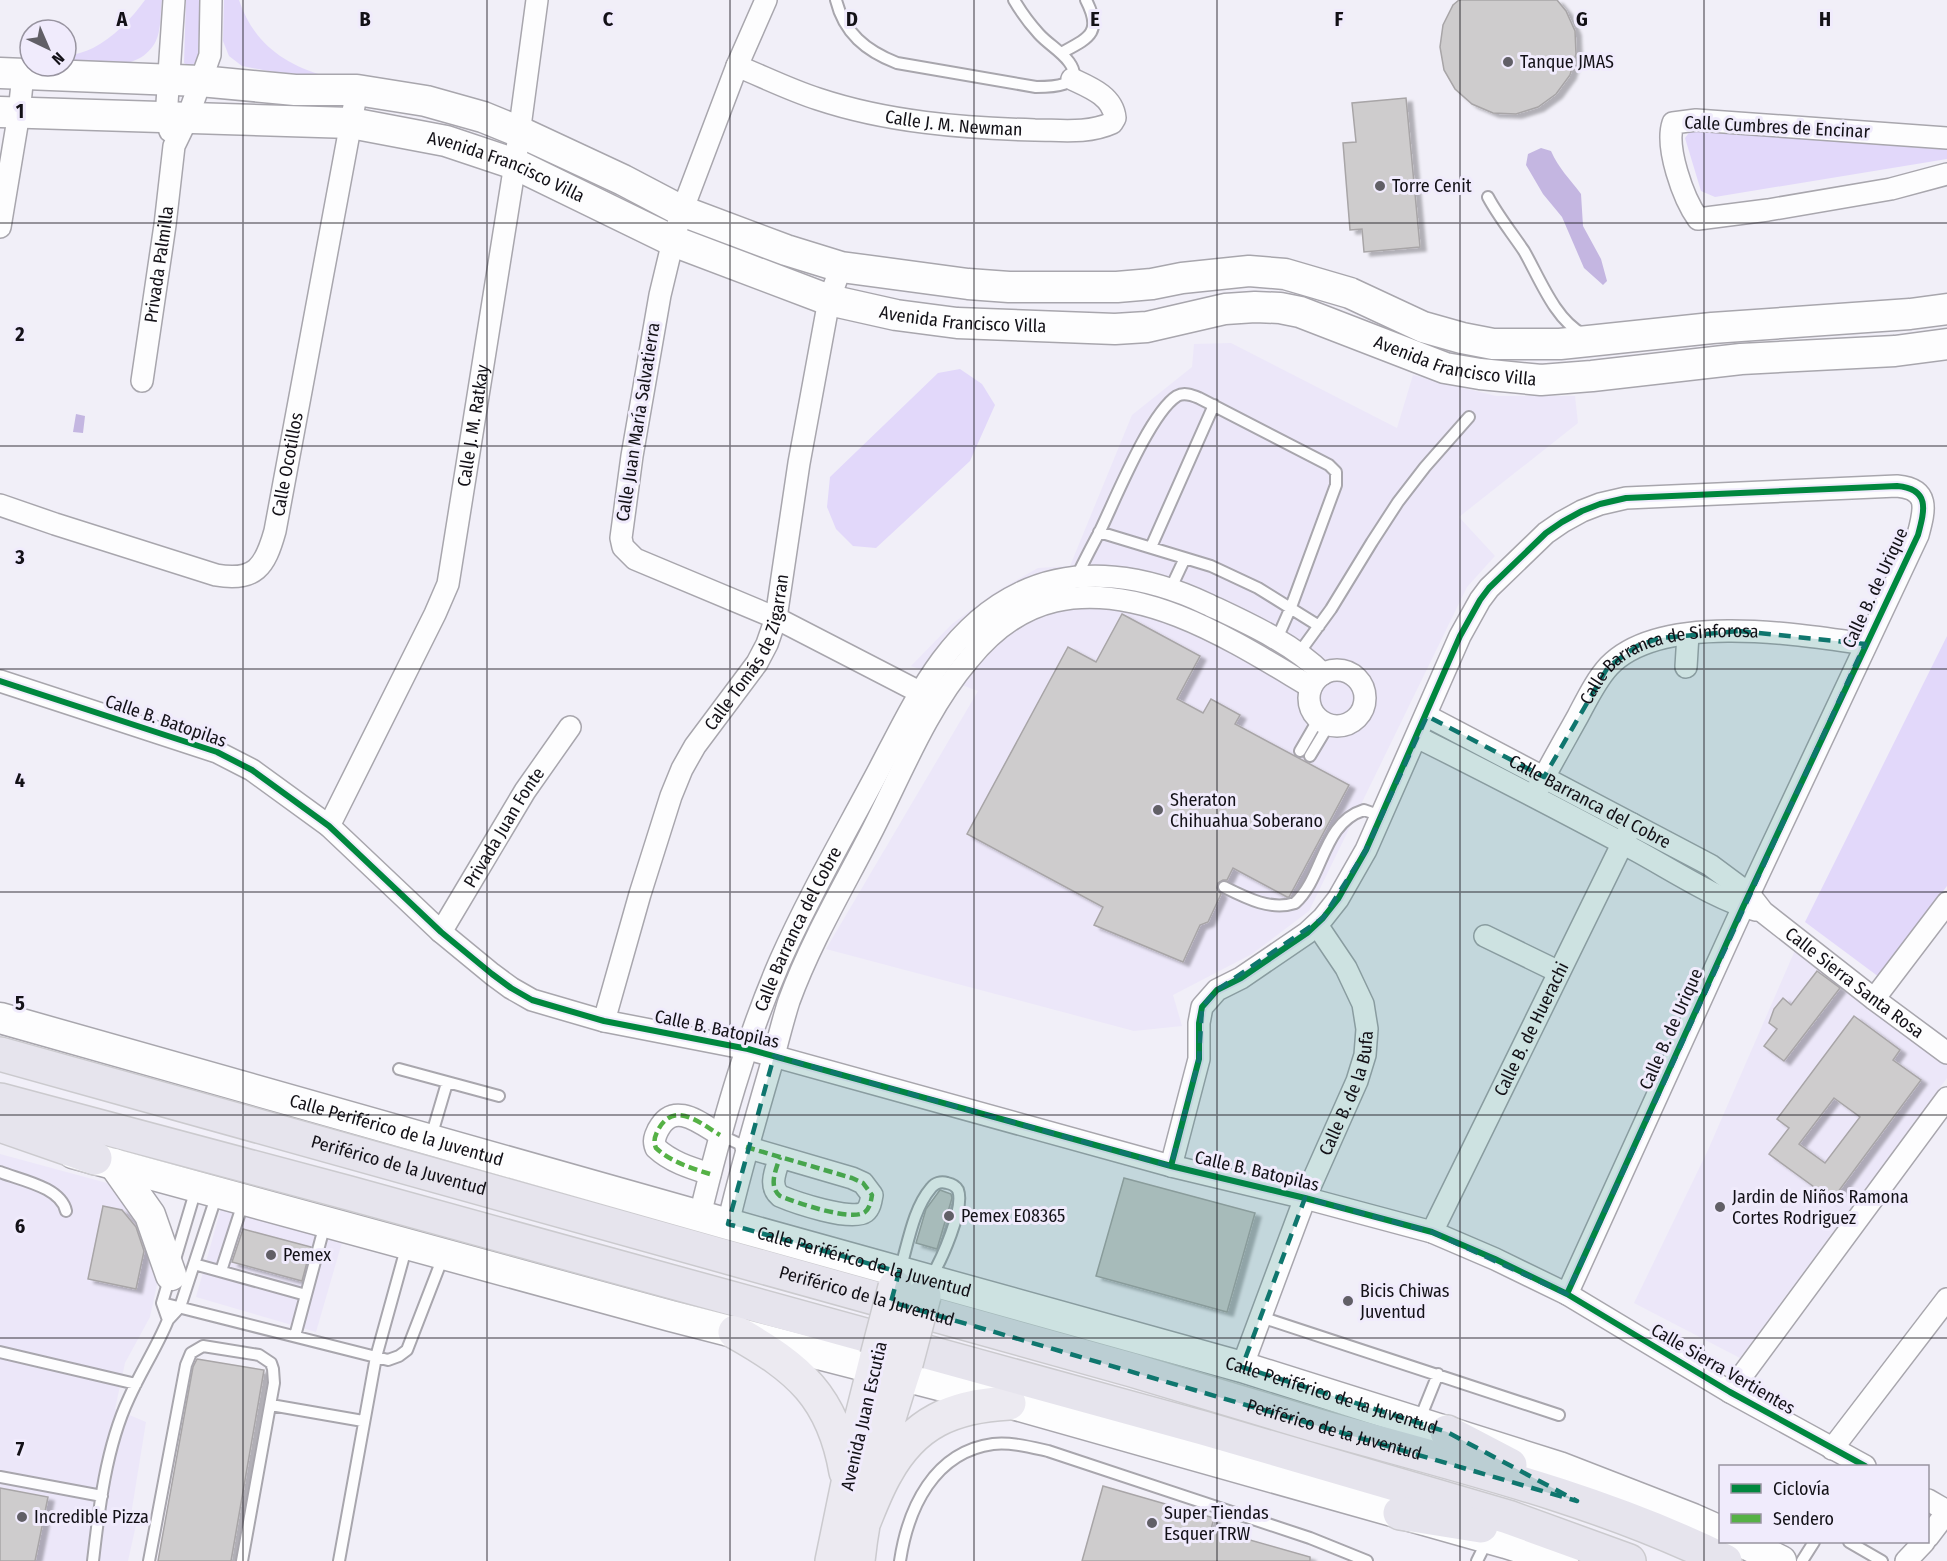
<svg xmlns="http://www.w3.org/2000/svg" width="1947" height="1561" font-family="'Fira Sans Condensed',sans-serif">
	<style>
		.built { fill: #ece7f9 }
		.green { fill: #e2d8fa }
		.water { fill: #c4b6e1 }
		.building { fill: #cecccd; stroke: #a8a5a7; stroke-width: 1.5; fill-rule: evenodd; filter: url(#shadow) }
		.lines { fill: none; stroke-linecap: round; stroke-linejoin: round }
		.service-casing { stroke: #a8a6ad; stroke-width: 14 }
		.minor-casing { stroke: #a8a6ad; stroke-width: 24 }
		.secondary-casing { stroke: #a8a6ad; stroke-width: 33 }
		.primary-casing { stroke: #cbcace; stroke-width: 36 }
		.trunk-casing { stroke: #cbcace; stroke-width: 36 }
		.service { stroke: #fdfdfe; stroke-width: 10 }
		.minor { stroke: #fdfdfe; stroke-width: 21 }
		.secondary { stroke: #fdfdfe; stroke-width: 30 }
		.primary { stroke: #eceaf1; stroke-width: 33 }
		.trunk { stroke: #e6e4ed; stroke-width: 33 }
		.primary-bridge-casing { stroke: #cbcace; stroke-width: 36; stroke-linecap: butt }
		.primary-bridge { stroke: #eceaf1; stroke-width: 33 }
		.quiet { stroke: #55b145; stroke-width: 4.5; stroke-dasharray: 9 4.5; stroke-linecap: butt }
		.cycleway-casing { stroke: #f0ebfc; stroke-width: 10 }
		.cycleway { stroke: #00873e; stroke-width: 6 }
		.marked { fill: #0f766e; fill-opacity: 0.2; stroke: #0f766e; stroke-width: 4.5; stroke-dasharray: 12 8; stroke-linejoin: round }
		.grid { fill: none; stroke: #131117; stroke-width: 1.5; stroke-opacity: 0.55 }
		.poi-dot { fill: #615f66; stroke: #f0ebfc; stroke-width: 2 }
		.labels { text-anchor: middle; stroke-width: 6; stroke-linejoin: round; paint-order: stroke }
		.poi-label { font-size: 18px; fill: #131117; stroke: #f0ebfc; text-anchor: start }
		.street-label { font-size: 18px; fill: #131117; stroke: #f0ebfc }
		.grid-label { font-size: 20px; text-anchor: middle; font-weight: bold; fill: #131117; stroke: #f0ebfc; stroke-width: 6; stroke-linejoin: round; paint-order: stroke }
	</style>
	<defs>
		<filter id="shadow"><feDropShadow dx="6" dy="4" stdDeviation="1.5" flood-color="#0004"/></filter>
	</defs>
	<rect width="100%" height="100%" fill="#f1eff8"/>
	<!-- built -->
	<path class="built" d="M1231,343l166,85 16,-53 83,21h79l3,27 -119,94 36,39 -28,31 -158,324 -57,43 -79,41 9,31 -48,5 -308,-82 152,-258 -67,-25 41,-42 42,-31 44,-25 32,-2 62,-151 60,-48 2,-23z
		M1796,948l151,116v14l-207,280 -106,-55 74,-153z
		M0,1154l107,29 21,12 30,85 -8,37 -25,46 -10,46 31,13 -16,99 6,4 -8,36h-128z
		M222,1205l121,34 -27,93 -120,-35z"/>
	<!-- green -->
	<path class="green" d="M145,0h17c-2,14 0,34 -9,46 -19,27 -58,18 -87,17v-6c9,-3 19,-5 27,-9 20,-10 39,-30 52,-48z
		M186,0h14l-2,62 -8,4 -6,-3z
		M224,0h15c14,42 44,64 86,76l-46,-3 -37,-7 -13,-10 -6,-15z
		M1694,126l253,20v13l-232,38 -14,-6 -16,-53z
		M960,369l22,15 13,21 -25,56 -94,87 -23,-2 -17,-17 -9,-22 3,-30 108,-104z
		M1947,636v250l-68,91 -74,-55z"/>
	<!-- water -->
	<path class="water" d="M1541,148l10,3c8,18 19,28 30,43l2,32 18,33 6,22 -4,4 -19,-17 -22,-51 -19,-23 -17,-29 2,-11z
		M76,414l9,2 -2,17 -10,-1z"/>
	<!-- building -->
	<path class="building" d="M1459,0h98l9,11 9,20 1,23 -6,21 -14,19 -18,13 -22,7 -23,-1 -21,-9 -17,-15 -11,-19 -4,-23 3,-22 10,-20z
		M1406,98l14,149 -56,5 -2,-23 -12,1 -7,-87 13,-1 -4,-39z
		M1122,614l78,42 -23,43 26,14 8,-14 29,16 -5,9 114,61 -60,112h-2l-54,-29 -6,12h-4l-5,3 -1,5 4,6 -13,28 -8,3 -17,37 -89,-37 9,-18 -136,-73 101,-187 28,15z
		M1817,971l23,17 -56,73 -20,-15 13,-17 -8,-6 5,-14 9,-11 8,7z
		M1854,1016l46,34 -7,10 28,20 -89,120 -63,-46 20,-26 -12,-9zM1834,1098l26,19 -35,46 -26,-19z
		M1124,1178l131,35 -28,99 -131,-36z
		M940,1190l11,4 1,4 -15,51 -21,-6 10,-34z
		M103,1206l19,4 14,17 8,24 -8,38 -48,-10z
		M243,1229l68,18 -9,34 -70,-19z
		M197,1359l67,11 -33,191h-73l35,-194z
		M1103,1486l111,32 -3,11 99,28v4h-228z
		M0,1488l48,9 -13,64h-35z"/>
	<g class="lines">
		<!-- service casing -->
		<g class="service-casing">
			<path id="service" d="M836,0c8,33 30,51 61,63l139,24c13,0 51,0 33,-25 -8,-11 -21,-18 -30,-28 -10,-11 -18,-22 -25,-34
				M1061,53c28,-15 42,-20 25,-53
				M1488,197c10,19 24,36 36,54 15,26 31,69 59,83
				M1099,532l112,34 47,22 61,38
				M1151,547l63,-142
				M1077,576c7,-15 15,-30 23,-45 15,-31 50,-118 77,-135 7,-4 15,-1 22,2l130,67 7,7v13l-45,122 -15,34
				M1169,592l16,-34
				M1299,653l32,-44 41,-67 26,-40 27,-35 44,-50
				M1300,751l18,-31
				M1310,756l18,-30
				M1224,887c22,11 47,24 71,16 29,-26 27,-80 69,-93l17,6
				M399,1069l100,27
				M720,1135l26,12
				M431,1137l16,-54
				M0,1172c20,8 61,15 66,39
				M196,1189l-34,114 6,17 12,-13 37,-113
				M194,1264l112,31
				M900,1270c8,-26 13,-61 31,-82 4,-5 10,-7 16,-5 5,1 9,3 11,7 7,18 -17,71 -27,87
				M221,1271l23,-71
				M162,1303l226,57 11,-4 8,-6 36,-93
				M1261,1317l298,98
				M295,1336l30,-112
				M0,1352l136,32
				M271,1405l92,16
				M1419,1421l19,-47
				M0,1477l102,19
				M1849,1542l33,19
				M93,1561c6,-53 13,-114 36,-163 12,-27 28,-51 39,-78
				M149,1561l37,-196 5,-12 12,-7 56,9 12,8 2,6 1,14 -32,178
				M339,1561l37,-204 31,-112
				M900,1561c8,-53 34,-109 93,-117 18,-2 37,3 55,7l262,87 57,23
				M1477,1561l10,-20
				M1802,1561l12,-19"/>
		</g>
		<!-- minor casing -->
		<g class="minor-casing">
			<g id="minor">
				<path d="M766,0l-29,66 -55,145 -9,30 -13,54 -28,161 -11,82 2,9 12,12 141,59 155,80"/>
				<path id="s1" d="M737,66c27,11 53,24 81,33 69,23 144,29 217,31 25,0 53,4 77,-7l3,-5c-2,-22 -26,-31 -43,-39"/>
				<path d="M170,131l-4,-13 8,-118"/>
				<path d="M1947,138l-251,-18 -23,3c-8,24 10,75 25,96l70,-9 123,-21 56,-15"/>
				<path d="M0,227l19,-114 4,-39"/>
				<path id="s2" d="M142,381l23,-156 9,-79 13,-27 23,-64 1,-55"/>
				<path id="s3" d="M0,505l55,19 161,51c39,7 49,-8 59,-44l82,-441"/>
				<path d="M1686,667l2,-33"/>
				<circle cx="1337" cy="698" r="28"/>
				<path d="M0,681l217,71 35,18 77,56 112,106 51,42 19,14 21,12 72,21 144,28 423,117 134,32 127,34 63,27 72,35 163,98 135,74"/>
				<path id="s4" d="M1427,716l283,149 39,29 14,18 111,87 73,54"/>
				<path d="M1417,737c74,37 147,75 220,114 35,19 82,50 119,59"/>
				<path id="s5" d="M1534,796c14,-27 29,-53 44,-80 9,-17 18,-36 31,-50 52,-54 189,-32 256,-22"/>
				<path id="s6" d="M329,826l106,-212 13,-30 67,-420 22,-164"/>
				<path id="s7" d="M441,932l84,-141 45,-64"/>
				<path d="M1485,936l74,36"/>
				<path d="M1874,999l73,-96"/>
				<path id="s8" d="M604,1021l36,-127 31,-98 11,-27 13,-23 62,-83 10,-19 9,-26 23,-155 30,-163 12,-33"/>
				<path d="M746,1147l106,31 11,5 9,12c-1,6 -2,13 -7,17 -13,10 -71,-10 -85,-16 -12,-10 -4,-26 0,-39"/>
				<path d="M1171,1166l28,-107v-36l3,-16 15,-17 24,-12 66,-45 16,-15 15,-19 28,-49 94,-214 20,-36 9,-12 57,-55 16,-11 20,-11 18,-7 26,-6 271,-12c33,3 28,23 21,49l-175,372 -176,387"/>
				<path d="M710,1174c-19,-6 -39,-12 -54,-26 -3,-7 -1,-12 2,-18 16,-30 42,-7 62,5"/>
				<path id="s9" d="M700,1215c21,-86 45,-173 80,-254 28,-63 62,-122 94,-182 37,-69 70,-150 146,-186 60,-29 128,-17 187,11 38,18 86,39 116,70"/>
				<path d="M728,1224c13,-56 29,-110 45,-165 5,-19 10,-39 16,-58 22,-60 55,-115 84,-172 29,-57 54,-121 96,-170 22,-27 51,-50 86,-58 89,-20 183,43 256,86"/>
				<path id="s10" d="M1432,1232l200,-408"/>
				<path id="s11" d="M1242,1367l63,-169 52,-117 8,-26 2,-26 -4,-25 -17,-36 -29,-43"/>
				<path d="M1730,1392l217,-294"/>
				<path d="M1832,1449l115,-150"/>
				<path d="M1928,1500l19,11"/>
				<path d="M1928,1537l19,-25"/>
				<path d="M1906,1561l18,-19"/>
			</g>
		</g>
		<!-- secondary casing -->
		<g class="secondary-casing">
			<g id="secondary">
				<path d="M0,73l200,8 95,9h62l69,11 57,16 37,15 103,48 59,31 104,39 55,17 127,17 41,3h108l35,-3 30,-6 67,-7 36,3 65,19 73,34 39,11 31,6h67l152,-16 198,-14 37,-5"/>
				<path id="s12" d="M0,112l351,11 95,18 69,23 158,77 156,59 67,15 61,8 158,6 32,-2 78,-18 30,-2 25,1 20,4 145,56 35,6 61,6 51,-4 149,-17 154,-8 52,-7"/>
				<path id="s13" d="M0,1018l728,206 514,143 317,100 134,52 27,12"/>
				<path d="M73,1153l598,163 338,87 497,140 57,18"/>
				<path d="M114,1164l36,51 21,60"/>
				<path d="M1742,1542l39,19"/>
			</g>
		</g>
		<!-- primary casing -->
		<g class="primary-casing">
			<path id="primary" d="M735,1332c64,36 98,65 111,140
				M861,1529c8,-19 15,-39 25,-56 28,-51 67,-67 123,-70
				M832,1561l29,-141 16,-64
				M858,1561c7,-68 27,-132 48,-197"/>
		</g>
		<!-- trunk casing -->
		<g class="trunk-casing">
			<g id="trunk">
				<path id="s14" d="M0,1054l1132,316c61,18 122,37 183,55 138,39 280,72 410,136"/>
				<path d="M0,1100l349,93 854,235 305,89 121,44"/>
				<path d="M0,1125l95,33"/>
				<path d="M1447,1432l63,33"/>
				<path d="M1400,1513l81,13"/>
			</g>
		</g>
		<!-- service -->
		<use href="#service" class="service"/>
		<!-- minor -->
		<use href="#minor" class="minor"/>
		<!-- secondary -->
		<use href="#secondary" class="secondary"/>
		<!-- primary -->
		<use href="#primary" class="primary"/>
		<!-- trunk -->
		<use href="#trunk" class="trunk"/>
		<!-- primary-bridge casing -->
		<g class="primary-bridge-casing">
			<path id="primary-bridge" d="M877,1356l18,-69
				M906,1364l18,-68"/>
		</g>
		<!-- primary-bridge -->
		<use href="#primary-bridge" class="primary-bridge"/>
		<!-- quiet -->
		<path class="quiet" d="M746,1147l106,31 11,5 9,12c-1,6 -2,13 -7,17 -13,10 -71,-10 -85,-16 -12,-10 -4,-26 0,-39
			M710,1174c-19,-6 -39,-12 -54,-26 -3,-7 -1,-12 2,-18 16,-30 42,-7 62,5"/>
		<!-- cycleway casing -->
		<g class="cycleway-casing">
			<path id="cycleway" d="M0,681l217,71 35,18 77,56 112,106 51,42 19,14 21,12 72,21 144,28 423,117 134,32 127,34 63,27 72,35 163,98 135,74
				M1171,1166l28,-107v-36l3,-16 15,-17 24,-12 66,-45 16,-15 15,-19 28,-49 94,-214 20,-36 9,-12 57,-55 16,-11 20,-11 18,-7 26,-6 271,-12c33,3 28,23 21,49l-175,372 -176,387"/>
		</g>
		<!-- cycleway -->
		<use href="#cycleway" class="cycleway"/>
	</g>
	<!-- marked area -->
	<path class="marked" d="M1739,631l126,13 -298,650 -135,-62 -127,-34 -63,169 205,65 130,69 -686,-199 8,-30 -171,-48 46,-168 397,110 28,-107 3,-52 15,-17 106,-72 43,-68 61,-134 117,61 64,-110 29,-21 23,-8z"/>
	<!-- grid -->
	<path class="grid" d="M243,0v1561M487,0v1561M730,0v1561M974,0v1561M1217,0v1561M1460,0v1561M1704,0v1561M0,223h1947M0,446h1947M0,669h1947M0,892h1947M0,1115h1947M0,1338h1947"/>
	<!-- markers -->
	<g class="poi-dot">
		<circle cx="1508" cy="62" r="6"/>
		<circle cx="1380" cy="186" r="6"/>
		<circle cx="1158" cy="810" r="6"/>
		<circle cx="1720" cy="1207" r="6"/>
		<circle cx="949" cy="1216" r="6"/>
		<circle cx="271" cy="1255" r="6"/>
		<circle cx="1348" cy="1301" r="6"/>
		<circle cx="22" cy="1517" r="6"/>
		<circle cx="1152" cy="1523" r="6"/>
	</g>
	<g class="labels">
		<!-- poi labels -->
		<g class="poi-label">
			<text x="1520" y="68">Tanque JMAS</text>
			<text x="1392" y="192">Torre Cenit</text>
			<text x="1170" y="806">Sheraton<tspan x="1170" dy="21">Chihuahua Soberano</tspan></text>
			<text x="1732" y="1203">Jardin de Niños Ramona<tspan x="1732" dy="21">Cortes Rodriguez</tspan></text>
			<text x="961" y="1222">Pemex E08365</text>
			<text x="283" y="1261">Pemex</text>
			<text x="1360" y="1297">Bicis Chiwas<tspan x="1360" dy="21">Juventud</tspan></text>
			<text x="1164" y="1519">Super Tiendas<tspan x="1164" dy="21">Esquer TRW</tspan></text>
			<text x="34" y="1523">Incredible Pizza</text>
		</g>
		<!-- street labels -->
		<g class="street-label">
			<text dy="6" stroke="none"><textPath href="#s1" startOffset="226">Calle J. M. Newman</textPath></text>
			<text transform="translate(1777 127) rotate(3)" y="6">Calle Cumbres de Encinar</text>
			<text dy="6" stroke="none"><textPath href="#s12" startOffset="513">Avenida Francisco Villa</textPath></text>
			<text dy="6" stroke="none"><textPath href="#s2" startOffset="118">Privada Palmilla</textPath></text>
			<text dy="6" stroke="none"><textPath href="#s12" startOffset="999">Avenida Francisco Villa</textPath></text>
			<text dy="6" stroke="none"><textPath href="#s12" startOffset="1503">Avenida Francisco Villa</textPath></text>
			<text transform="translate(638 422) rotate(-81)" y="6">Calle Juan María Salvatierra</text>
			<text dy="6" stroke="none"><textPath href="#s6" startOffset="430">Calle J. M. Ratkay</textPath></text>
			<text dy="6" stroke="none"><textPath href="#s3" startOffset="380">Calle Ocotillos</textPath></text>
			<text transform="translate(1875 588) rotate(-65)" y="6">Calle B. de Urique</text>
			<text dy="6" stroke="none"><textPath href="#s8" startOffset="400">Calle Tomás de Zigarran</textPath></text>
			<text dy="6" stroke="none"><textPath href="#s5" startOffset="207">Calle Barranca de Sinforosa</textPath></text>
			<text transform="translate(166 721) rotate(19)" y="6">Calle B. Batopilas</text>
			<text dy="6" stroke="none"><textPath href="#s4" startOffset="184">Calle Barranca del Cobre</textPath></text>
			<text dy="6" stroke="none"><textPath href="#s7" startOffset="122">Privada Juan Fonte</textPath></text>
			<text dy="6" stroke="none"><textPath href="#s9" startOffset="303">Calle Barranca del Cobre</textPath></text>
			<text dy="6" stroke="none"><textPath href="#s4" startOffset="507">Calle Sierra Santa Rosa</textPath></text>
			<text dy="6" stroke="none"><textPath href="#s10" startOffset="226">Calle B. de Huerachi</textPath></text>
			<text transform="translate(717 1029) rotate(12)" y="6">Calle B. Batopilas</text>
			<text transform="translate(1671 1029) rotate(-66)" y="6">Calle B. de Urique</text>
			<text dy="6" stroke="none"><textPath href="#s11" startOffset="294">Calle B. de la Bufa</textPath></text>
			<text dy="6" stroke="none"><textPath href="#s13" startOffset="412">Calle Periférico de la Juventud</textPath></text>
			<text dy="6" stroke="none"><textPath href="#s14" startOffset="414">Periférico de la Juventud</textPath></text>
			<text transform="translate(1257 1171) rotate(13)" y="6">Calle B. Batopilas</text>
			<text dy="6" stroke="none"><textPath href="#s13" startOffset="898">Calle Periférico de la Juventud</textPath></text>
			<text dy="6" stroke="none"><textPath href="#s14" startOffset="900">Periférico de la Juventud</textPath></text>
			<text transform="translate(1723 1369) rotate(30)" y="6">Calle Sierra Vertientes</text>
			<text dy="6" stroke="none"><textPath href="#s13" startOffset="1384">Calle Periférico de la Juventud</textPath></text>
			<text transform="translate(864 1416) rotate(-77)" y="6">Avenida Juan Escutia</text>
			<text dy="6" stroke="none"><textPath href="#s14" startOffset="1386">Periférico de la Juventud</textPath></text>
		</g>
	</g>
	<g class="grid-label">
		<text x="122" y="26">A</text>
		<text x="365" y="26">B</text>
		<text x="608" y="26">C</text>
		<text x="852" y="26">D</text>
		<text x="1095" y="26">E</text>
		<text x="1339" y="26">F</text>
		<text x="1582" y="26">G</text>
		<text x="1825" y="26">H</text>
		<text x="20" y="118">1</text>
		<text x="20" y="341">2</text>
		<text x="20" y="564">3</text>
		<text x="20" y="787">4</text>
		<text x="20" y="1010">5</text>
		<text x="20" y="1233">6</text>
		<text x="20" y="1456">7</text>
	</g>
	<!-- legend -->
	<rect x="1719" y="1465" width="210" height="78" fill="#f0ebfc" stroke="#9894a0" stroke-width="1.5"/>
	<rect x="1731" y="1484" width="30" height="9" fill="#00873e" stroke="#9894a0" stroke-width="1.5"/>
	<text x="1773" y="1495" font-size="18" fill="#131117">Ciclovía</text>
	<rect x="1731" y="1514" width="30" height="9" fill="#55b145" stroke="#9894a0" stroke-width="1.5"/>
	<text x="1773" y="1525" font-size="18" fill="#131117">Sendero</text>
	<!-- north arrow -->
	<g transform="translate(48 48) rotate(136)"><circle r="28" fill="#f0ebfc" stroke="#9894a0" stroke-width="1.5"/>
	<path d="M0-4.5L10 22L0 15L-10 22Z" fill="#615f66"/>
	<text y="-9" font-size="16" font-weight="bold" text-anchor="middle" fill="#131117">N</text>
	</g>
</svg>
